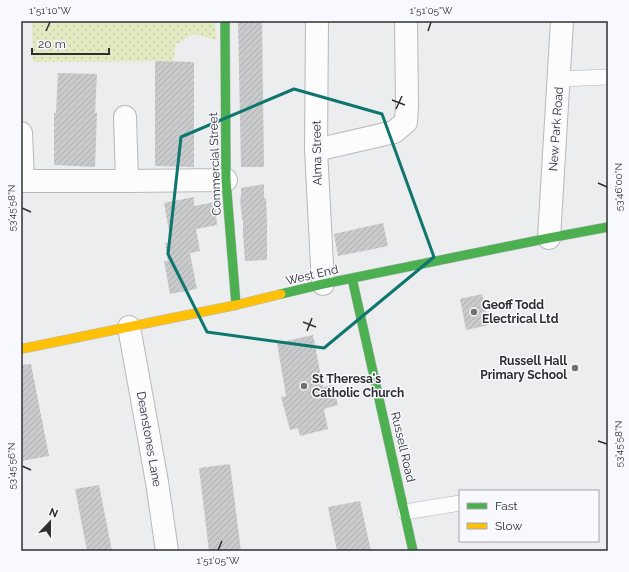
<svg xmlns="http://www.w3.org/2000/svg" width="629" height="572" font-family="Raleway,sans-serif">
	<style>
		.grass { fill: url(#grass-dots) }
		.building { fill: url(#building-hatch) }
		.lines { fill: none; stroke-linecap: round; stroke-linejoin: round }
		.lane-casing { stroke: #b8b8ba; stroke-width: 16 }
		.street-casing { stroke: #b8b8ba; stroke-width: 24 }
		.fast-casing { stroke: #b8b8ba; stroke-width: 10 }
		.slow-casing { stroke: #b8b8ba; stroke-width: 10 }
		.lane { stroke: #fcfcfd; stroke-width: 15 }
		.street { stroke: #fcfcfd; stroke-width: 22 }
		.fast { stroke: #4caf50; stroke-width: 9 }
		.slow { stroke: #ffc107; stroke-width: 9 }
		.marked { fill: none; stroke: #0f766e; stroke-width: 3; stroke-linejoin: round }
		.ticks { fill: none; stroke: #2f2f31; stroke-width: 1.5 }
		.poi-dot { fill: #717274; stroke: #f8f9fe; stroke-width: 1.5 }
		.labels { text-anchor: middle; stroke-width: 3; stroke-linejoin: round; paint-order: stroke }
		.street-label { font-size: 12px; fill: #2f2f31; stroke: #f8f9fe }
		.poi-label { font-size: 12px; font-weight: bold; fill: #2f2f31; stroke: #f8f9fe; text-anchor: start }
		.neatline { fill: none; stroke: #2f2f31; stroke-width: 1.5 }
		.ticks-label { font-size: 10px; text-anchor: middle; fill: #2f2f31 }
	</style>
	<defs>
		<pattern id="grass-dots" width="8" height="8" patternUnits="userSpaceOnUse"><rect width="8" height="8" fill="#e2eac2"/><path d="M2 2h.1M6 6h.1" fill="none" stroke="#c2c9a7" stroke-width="1.8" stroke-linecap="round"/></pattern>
		<pattern id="building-hatch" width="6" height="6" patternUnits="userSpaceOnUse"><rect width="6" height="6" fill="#c9cacb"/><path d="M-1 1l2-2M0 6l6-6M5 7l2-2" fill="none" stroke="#adaeaf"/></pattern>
	</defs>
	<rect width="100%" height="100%" fill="#ecedef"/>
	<!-- grass -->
	<path class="grass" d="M32,21h182l3,19 -24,-6 -18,11 -1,16 -141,1z"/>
	<!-- building -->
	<path class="building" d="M238,21h24l2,146h-23z
		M155,61l39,1v105l-39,-1z
		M58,73l39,1 -2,39h2l-2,54 -41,-2v-52h2z
		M264,184v14h2l1,23v39l-22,1 -2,-26v-15h-1l-2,-22 1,-1v-9z
		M194,197v9l21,-4 2,23 -21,4 4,22 -10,2 7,36 -27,5 -6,-33h4l-3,-18 6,-1 -7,-39z
		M383,223l5,23 -50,10 -4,-22z
		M482,294l7,31 -23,5 -6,-31z
		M313,335l10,52 10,-2 5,20 -14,4 4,20 -28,7 -2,-8 -8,2 -9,-33 5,-1 -9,-53z
		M31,364l18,92 -28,5v-96z
		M230,464l11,87h-32l-10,-83z
		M99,485l13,66h-25l-12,-62z
		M360,501l11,50h-34l-9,-44z"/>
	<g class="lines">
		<!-- lane casing -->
		<g class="lane-casing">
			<path id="lane" d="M559,79l49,-2
				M405,512l55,-9"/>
		</g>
		<!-- street casing -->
		<g class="street-casing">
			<path id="street" d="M317,21l-1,129 7,134
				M125,117l2,64
				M21,133l2,48h104l99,-1
				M316,150l78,-18 12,-10 1,-17 -1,-84
				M549,238l13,-217
				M129,327l28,155 10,69"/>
		</g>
		<!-- fast casing -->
		<g class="fast-casing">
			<path id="fast" d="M225,21l1,159 10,125
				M352,278l61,273
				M281,294l42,-10 226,-46 59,-11"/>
		</g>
		<!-- slow casing -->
		<g class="slow-casing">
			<path id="slow" d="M21,349l215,-44 45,-11"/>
		</g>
		<!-- lane -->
		<use href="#lane" class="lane"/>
		<!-- street -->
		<use href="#street" class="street"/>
		<!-- fast -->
		<use href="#fast" class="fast"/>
		<!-- slow -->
		<use href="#slow" class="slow"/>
	</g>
	<!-- marked area -->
	<path class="marked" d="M294,89l88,25 52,143 -110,91 -117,-16 -39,-78 13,-117z"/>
	<!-- ticks -->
	<path class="ticks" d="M46,31l4,-9M428,31l3,-9M392,100l13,5M396,109l6,-13M598,183l9,4M22,208l9,4M303,322l13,5M307,331l5,-13M598,441l9,3M22,466l9,4M218,550l4,-9"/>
	<!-- markers -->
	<g class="poi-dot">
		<circle cx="474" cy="312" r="4"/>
		<circle cx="575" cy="368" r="4"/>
		<circle cx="304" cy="386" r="4"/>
	</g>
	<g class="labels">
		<!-- street labels -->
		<g class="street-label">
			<text transform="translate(556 129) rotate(-86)" y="4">New Park Road</text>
			<text transform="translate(317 153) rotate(-91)" y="4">Alma Street</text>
			<text transform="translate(215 164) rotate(-92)" y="4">Commercial Street</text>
			<text transform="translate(312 275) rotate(-13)" y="4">West End</text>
			<text transform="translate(149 439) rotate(80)" y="4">Deanstones Lane</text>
			<text transform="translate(403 447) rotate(77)" y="4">Russell Road</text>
		</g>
		<!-- poi labels -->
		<g class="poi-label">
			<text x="482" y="309">Geoff Todd<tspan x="482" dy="14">Electrical Ltd</tspan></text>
			<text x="567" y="365" text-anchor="end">Russell Hall<tspan x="567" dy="14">Primary School</tspan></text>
			<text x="312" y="383">St Theresa's<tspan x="312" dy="14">Catholic Church</tspan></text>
		</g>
	</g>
	<!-- border -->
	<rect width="629" height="572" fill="none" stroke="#f8f9fe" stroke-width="44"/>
	<!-- legend -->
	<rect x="459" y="490" width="140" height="52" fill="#f8f9fe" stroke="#a8a8ac"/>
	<rect x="467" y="503" width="20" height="6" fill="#4caf50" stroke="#a8a8ac"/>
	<text x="495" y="510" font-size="12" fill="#2f2f31">Fast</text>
	<rect x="467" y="523" width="20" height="6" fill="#ffc107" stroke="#a8a8ac"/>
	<text x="495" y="530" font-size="12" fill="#2f2f31">Slow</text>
	<!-- north arrow -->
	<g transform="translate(50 522) rotate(22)" stroke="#f8f9fe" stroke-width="3" paint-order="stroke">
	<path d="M0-3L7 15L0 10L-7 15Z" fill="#2f2f31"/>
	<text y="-6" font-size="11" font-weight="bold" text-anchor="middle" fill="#2f2f31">N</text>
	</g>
	<!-- scale -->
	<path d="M32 48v6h77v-6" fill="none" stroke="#2f2f31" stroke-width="2"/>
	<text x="38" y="48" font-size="12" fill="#2f2f31" stroke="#f8f9fe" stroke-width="3" paint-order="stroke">20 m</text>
	<rect x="22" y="22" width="585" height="528" class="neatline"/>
	<g class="ticks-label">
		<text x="50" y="14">1°51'10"W</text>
		<text x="431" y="14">1°51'05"W</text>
		<text transform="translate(618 187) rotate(-90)" y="4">53°46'00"N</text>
		<text transform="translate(11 208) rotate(-90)" y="4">53°45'58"N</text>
		<text transform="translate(618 444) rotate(-90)" y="4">53°45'58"N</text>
		<text transform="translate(11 466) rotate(-90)" y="4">53°45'56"N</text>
		<text x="218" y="564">1°51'05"W</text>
	</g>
</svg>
